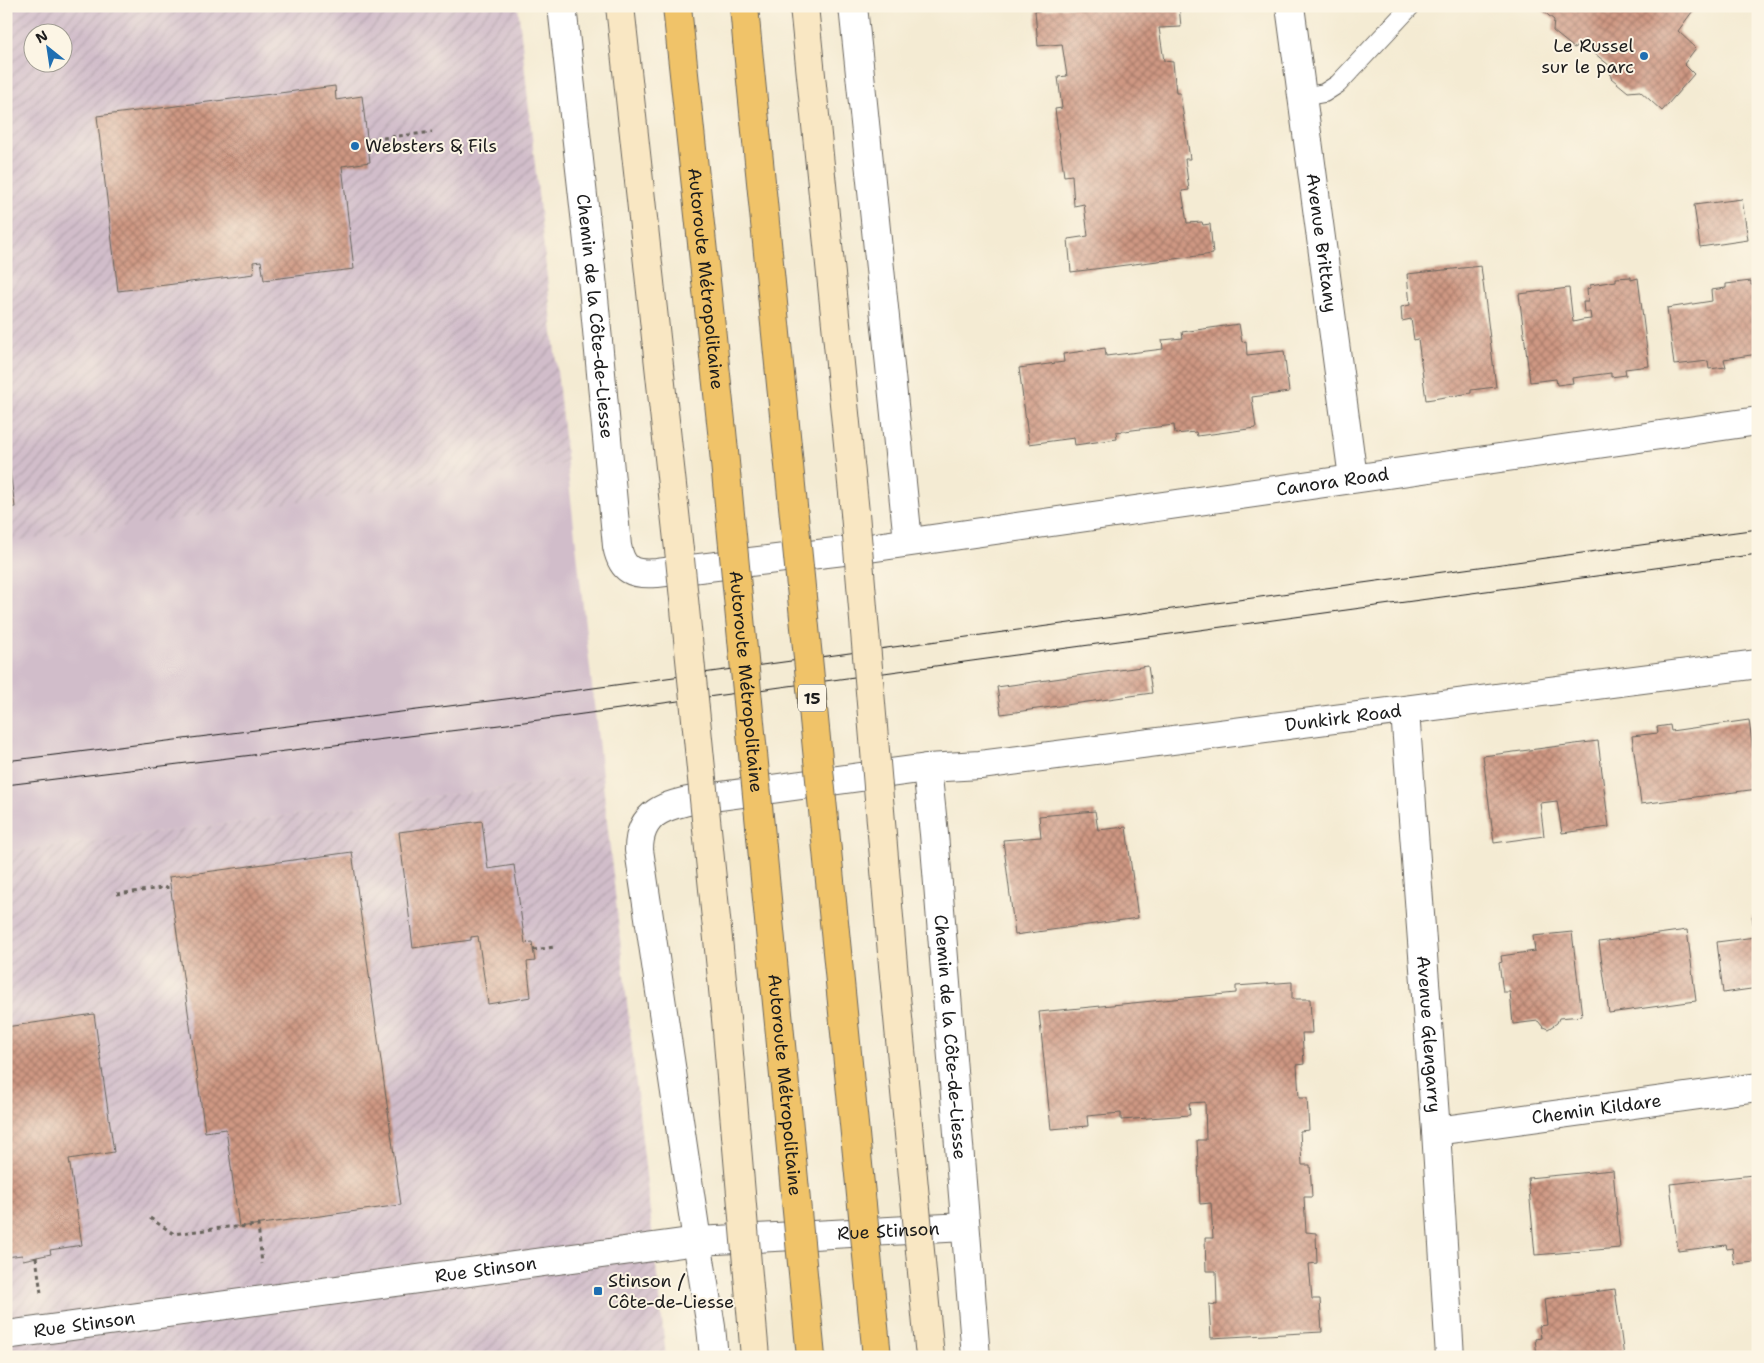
<svg xmlns="http://www.w3.org/2000/svg" width="1764" height="1363" font-family="'Shantell Sans',sans-serif">
	<style>
		.industrial { fill: url(#industrial-furrows); fill-rule: evenodd }
		.railway { fill: #d1bdca }
		.building { fill: url(#building-cross-hatch) }
		.lines { fill: none; stroke-linecap: round; stroke-linejoin: round }
		.service-casing { stroke: #68645c; stroke-width: 20 }
		.minor-casing { stroke: #68645c; stroke-width: 30 }
		.tertiary-casing { stroke: #68645c; stroke-width: 30 }
		.secondary-casing { stroke: #68645c; stroke-width: 30 }
		.motorway-casing { stroke: #68645c; stroke-width: 30 }
		.path { stroke: #68645c; stroke-width: 3; stroke-dasharray: 4 4; stroke-linecap: butt }
		.service { stroke: #fff; stroke-width: 18 }
		.minor { stroke: #fff; stroke-width: 28 }
		.tertiary { stroke: #fff; stroke-width: 28 }
		.secondary { stroke: #f9e7c3; stroke-width: 28 }
		.motorway { stroke: #f0c369; stroke-width: 28 }
		.tram { stroke: #1c1c1c; stroke-width: 1 }
		.secondary-bridge-casing { stroke: #68645c; stroke-width: 30; stroke-linecap: butt }
		.motorway-bridge-casing { stroke: #68645c; stroke-width: 30; stroke-linecap: butt }
		.secondary-bridge { stroke: #f9e7c3; stroke-width: 28 }
		.motorway-bridge { stroke: #f0c369; stroke-width: 28 }
		.poi-dot { fill: #1f6fb2; stroke: #fcf5e5; stroke-width: 2 }
		.labels { text-anchor: middle; stroke-width: 4; stroke-linejoin: round; paint-order: stroke }
		.shield { fill: #fcf5e5; stroke: #5f5d58; stroke-width: 1 }
		.shield-label { font-size: 16px; font-weight: bold; fill: #1c1c1c }
		.poi-label { font-size: 18px; fill: #1c1c1c; stroke: #fcf5e5; text-anchor: start }
		.street-label { font-size: 18px; fill: #1c1c1c; stroke: #fcf5e5 }
	</style>
	<defs>
		<pattern id="industrial-furrows" width="10" height="10" patternUnits="userSpaceOnUse" patternTransform="scale(1.25)"><rect width="10" height="10" fill="#d1bdca"/><path d="M-1 1l2-2M0 10L10 0M9 11l2-2" fill="none" stroke="#b3a2ad"/></pattern>
		<pattern id="building-cross-hatch" width="8" height="8" patternUnits="userSpaceOnUse" patternTransform="scale(1.25)"><rect width="8" height="8" fill="#cf9883"/><path d="M0 0l8 8M0 8l8-8" fill="none" stroke="#a77b6a"/></pattern>
	</defs>
	<rect width="100%" height="100%" fill="#fcf5e5"/>
	<filter id="ink" filterUnits="userSpaceOnUse"><feTurbulence type="fractalNoise" baseFrequency=".02" numOctaves="2"/><feDisplacementMap in="SourceGraphic" scale="10" xChannelSelector="R" yChannelSelector="G"/><feConvolveMatrix kernelMatrix="1 2 1 2 8 2 1 2 1" color-interpolation-filters="sRGB"/></filter>
	<filter id="wash" filterUnits="userSpaceOnUse"><feTurbulence type="fractalNoise" baseFrequency=".0096" numOctaves="4" result="noise"/><feDisplacementMap in="SourceGraphic" scale="20" xChannelSelector="R" yChannelSelector="G"/><feGaussianBlur stdDeviation="1.12" result="paint"/><feColorMatrix in="noise" values="0 0 0 0 0 0 0 0 0 0 0 0 0 0 0 0 0 1.4 0 .05"/><feComposite in="paint" operator="in"/></filter>
	<g filter="url(#wash)">
		<rect width="100%" height="100%" fill="#f4ebd3"/>
		<!-- industrial -->
		<path class="industrial" d="M6,6h512l49,458 -561,82zM32,32h30v30h-30z
			M602,775l64,582h-660v-505z"/>
		<!-- railway -->
		<path class="railway" d="M567,464l35,311 -596,77v-309z"/>
		<g id="blocks">
			<!-- building -->
			<path class="building" d="M1078,6h101l2,21 -22,1 5,33 9,1 3,31h4l10,66h-5l4,31 -7,1 5,32 15,-1 1,3 7,-1 3,30 -142,18 -3,-33 20,-3 -4,-32 -10,2 -2,-31 -8,1 -9,-67 7,-1 -4,-31 9,-1 -5,-32 -24,2 -3,-35z
				M1537,6h157l1,2 -17,23 18,17 -12,16 10,10 -32,37 -22,-20 -12,1 -17,-14 -1,-12 -27,-22 -9,4 -21,-17 1,-11z
				M335,86l1,14 26,-4 8,66 -28,4 12,103 -90,11 -3,-19 -8,1 1,12 -136,17 -21,-175z
				M1742,199l6,41 -48,7 -6,-42z
				M1481,266l15,121 -25,3v3l-45,7 -8,-61 -4,1 -3,-21 -9,2 -1,-14 9,-2 -3,-31z
				M1631,277v3l7,-2 11,88 -24,3 1,6 -15,2v-4l-39,5 1,5 -16,2 -1,-6 -26,3 -11,-88 50,-6 4,34 9,-2 9,-1 -1,-7h-6l-1,-10h5l-1,-13 3,-1v-3l26,-4v-3z
				M1751,281v4h3l4,28v41l-34,5 2,8 -17,2 -1,-8 -34,4 -7,-57 45,-7 -1,-11 15,-2v-4z
				M1239,324l3,18 4,-1 1,14 37,-4 5,41 -37,5 4,31 -59,8 -1,-4 -21,2 -1,-9 -58,7 1,7 -42,6 -1,-7 -45,6 -10,-76 45,-6 -1,-8 42,-6 1,8 57,-7 -1,-9 21,-2 -1,-6z
				M6,458h2l7,49 -9,1z
				M1148,666l4,27 -151,21 -4,-27z
				M1749,720l9,69 -117,15 -9,-68 26,-3 -1,-6 13,-2 1,6z
				M1598,741l11,86 -47,6 -5,-32 -17,2 4,33 -50,7 -11,-87z
				M1095,811l3,19 28,-3 12,91 -123,17 -12,-95 38,-3 -2,-21z
				M482,821l6,48 26,-4 11,78 7,-1 3,19 -8,1 4,35 -43,7 -10,-68 -7,1v3l-58,8 -14,-116z
				M352,852l49,353 -162,22 -13,-98 -21,3 -36,-255z
				M1758,915v73l-35,5 -6,-51 38,-5 -3,-21z
				M1687,930l9,71 -87,12 -10,-71z
				M1572,932l10,84 -23,2 -2,5 -9,6 -5,-2 -5,-6 -25,3 -3,-32h-7l-4,-29 3,-1 -1,-6 34,-5 -2,-15z
				M1292,982v17h18l2,34h-10l2,31 -7,1 2,33h8l2,32 -9,1 2,34h8l2,32h-8l2,35 10,1 1,30 -8,1 3,35h8l2,33 -111,6 -2,-34 8,1 -1,-34h-10l-1,-33h8l-2,-35 -11,1 -3,-64h9l-1,-38 -16,1 1,12 -69,5v-7l-34,3 1,10 -37,3 -12,-117 197,-19v-7z
				M94,1014l20,138 -45,7 13,86 -32,5 1,4 -28,6 -1,-5 -16,2v-230z
				M1613,1170l7,78 -85,7 -7,-77z
				M1753,1175l5,46v20h-5l2,21 -21,2 -2,-16 -5,1 -1,-4 -48,6 -8,-67z
				M1615,1289l9,68h-81v-3l-6,1 -2,-16 6,-1 -2,-12 8,-1 -3,-26z"/>
		</g>
	</g>
	<g filter="url(#ink)">
		<use href="#blocks" fill-opacity="0" stroke="#68645c" stroke-width="1"/>
		<g class="lines">
			<!-- service casing -->
			<g class="service-casing">
				<path id="service" d="M1302,97l22,-4 14,-9 73,-78"/>
			</g>
			<!-- minor casing -->
			<g class="minor-casing">
				<g id="minor">
					<path id="s1" d="M1290,6l63,472"/>
					<path id="s2" d="M1405,711l31,420 14,226"/>
					<path id="s3" d="M1436,1131l322,-44"/>
					<path id="s4" d="M6,1335l691,-94 268,-14"/>
				</g>
			</g>
			<!-- tertiary casing -->
			<g class="tertiary-casing">
				<g id="tertiary">
					<path id="s5" d="M562,6l31,281 24,259c5,25 16,29 40,27l212,-25 889,-127"/>
					<path d="M853,6l55,535"/>
					<path id="s6" d="M927,768l7,66 42,523"/>
					<path id="s7" d="M714,1357l-3,-30 -14,-86 -58,-391c0,-38 27,-45 59,-51l229,-31 53,-3 778,-101"/>
				</g>
			</g>
			<!-- secondary casing -->
			<g class="secondary-casing">
				<path id="secondary" d="M620,6l60,553
					M804,6l51,507"/>
			</g>
			<!-- motorway casing -->
			<g class="motorway-casing">
				<path id="motorway" d="M677,6l4,40
					M744,6l3,34"/>
			</g>
			<!-- path -->
			<path class="path" d="M367,140l65,-8
				M117,894l54,-7
				M533,950l22,-3
				M150,1218l24,16 54,-7h11l19,-2 4,39
				M36,1257l5,36"/>
			<!-- service -->
			<use href="#service" class="service"/>
			<!-- minor -->
			<use href="#minor" class="minor"/>
			<!-- tertiary -->
			<use href="#tertiary" class="tertiary"/>
			<!-- secondary -->
			<use href="#secondary" class="secondary"/>
			<!-- motorway -->
			<use href="#motorway" class="motorway"/>
			<!-- tram -->
			<path class="tram" d="M6,761l580,-72 1172,-160
				M6,785l518,-63 1234,-168"/>
			<!-- secondary-bridge casing -->
			<g class="secondary-bridge-casing">
				<path id="secondary-bridge" d="M855,513l38,452 37,392
					M680,559l46,460 29,338"/>
			</g>
			<!-- motorway-bridge casing -->
			<g class="motorway-bridge-casing">
				<g id="motorway-bridge">
					<path d="M747,40l130,1317"/>
					<path id="s8" d="M681,46l41,385 89,926"/>
				</g>
			</g>
			<!-- secondary-bridge -->
			<use href="#secondary-bridge" class="secondary-bridge"/>
			<!-- motorway-bridge -->
			<use href="#motorway-bridge" class="motorway-bridge"/>
		</g>
	</g>
	<!-- markers -->
	<g class="poi-dot">
		<circle cx="1644" cy="56" r="5"/>
		<circle cx="355" cy="146" r="5"/>
		<rect x="593" y="1286" width="10" height="10" rx="2.5"/>
	</g>
	<g class="labels">
		<!-- shield labels -->
		<rect class="shield" x="798" y="684.5" width="28" height="27" rx="4"/>
		<g class="shield-label">
			<text x="812" y="704">15</text>
		</g>
		<!-- poi labels -->
		<g class="poi-label">
			<text x="1634" y="52" text-anchor="end">Le Russel<tspan x="1634" dy="21">sur le parc</tspan></text>
			<text x="365" y="152">Websters &amp; Fils</text>
			<text x="608" y="1287">Stinson /<tspan x="608" dy="21">Côte-de-Liesse</tspan></text>
		</g>
		<!-- street labels -->
		<g class="street-label">
			<text dy="6" stroke="none"><textPath href="#s1" startOffset="239">Avenue Brittany</textPath></text>
			<text dy="6" stroke="none"><textPath href="#s8" startOffset="234">Autoroute Métropolitaine</textPath></text>
			<text dy="6" stroke="none"><textPath href="#s5" startOffset="312">Chemin de la Côte-de-Liesse</textPath></text>
			<text dy="6" stroke="none"><textPath href="#s5" startOffset="1280">Canora Road</textPath></text>
			<text dy="6" stroke="none"><textPath href="#s8" startOffset="639">Autoroute Métropolitaine</textPath></text>
			<text dy="6" stroke="none"><textPath href="#s7" startOffset="1250">Dunkirk Road</textPath></text>
			<text dy="6" stroke="none"><textPath href="#s2" startOffset="324">Avenue Glengarry</textPath></text>
			<text dy="6" stroke="none"><textPath href="#s6" startOffset="270">Chemin de la Côte-de-Liesse</textPath></text>
			<text dy="6" stroke="none"><textPath href="#s8" startOffset="1044">Autoroute Métropolitaine</textPath></text>
			<text dy="6" stroke="none"><textPath href="#s3" startOffset="162">Chemin Kildare</textPath></text>
			<text dy="6" stroke="none"><textPath href="#s4" startOffset="889">Rue Stinson</textPath></text>
			<text dy="6" stroke="none"><textPath href="#s4" startOffset="484">Rue Stinson</textPath></text>
			<text dy="6" stroke="none"><textPath href="#s4" startOffset="79">Rue Stinson</textPath></text>
		</g>
	</g>
	<!-- margin -->
	<rect width="1764" height="1363" fill="none" stroke="#fcf5e5" stroke-width="25"/>
	<!-- north arrow -->
	<g transform="translate(48 48) rotate(330)"><circle r="24" fill="#fcf5e5" stroke="#a29e95"/>
	<path d="M0-4L9 19L0 12L-9 19Z" fill="#1f6fb2"/>
	<text y="-8" font-size="14" font-weight="bold" text-anchor="middle" fill="#1c1c1c">N</text>
	</g>
</svg>
